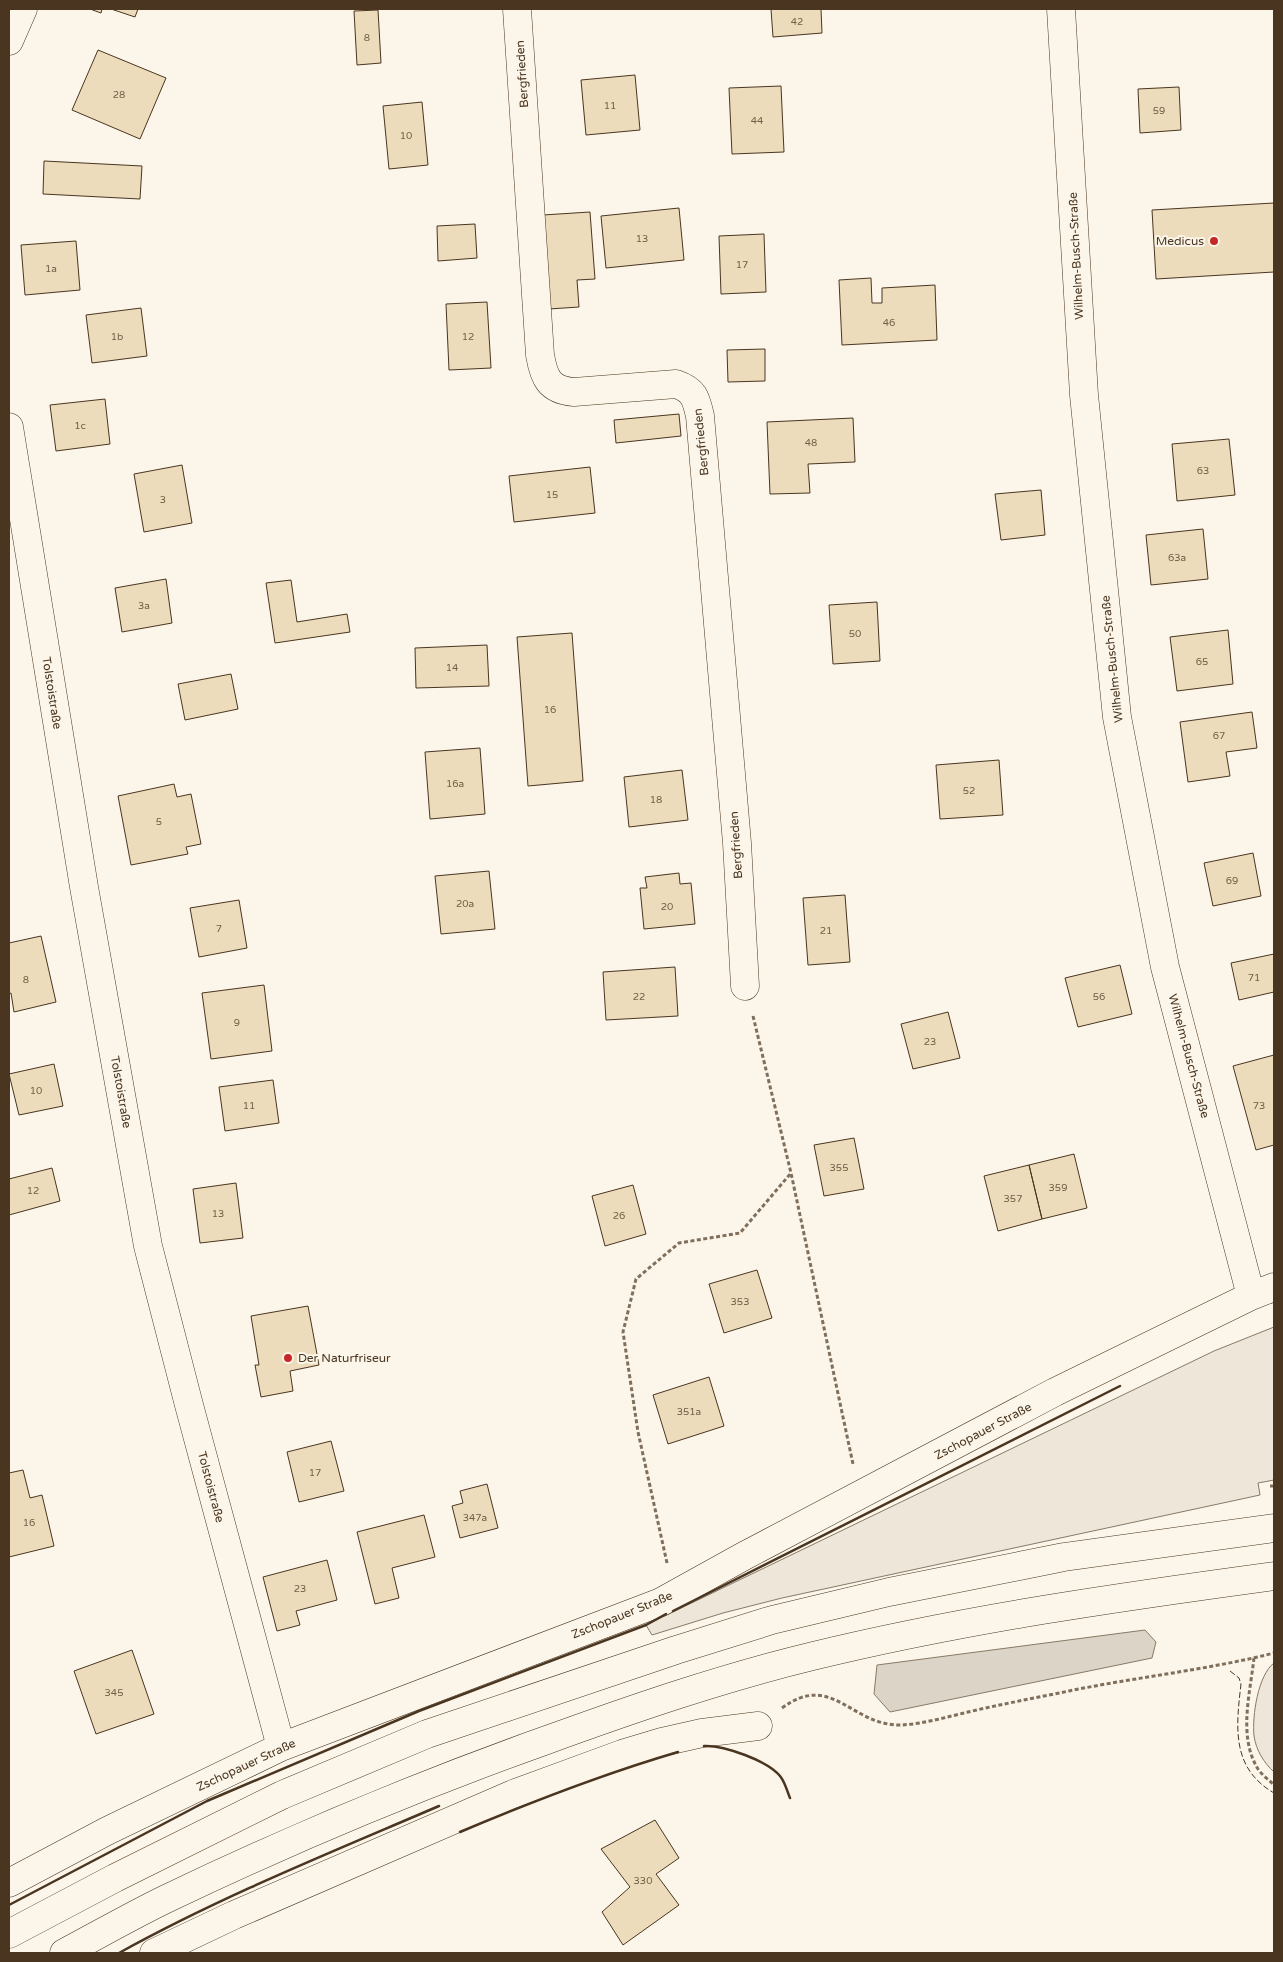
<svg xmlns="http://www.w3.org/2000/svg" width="1283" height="1962" font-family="'Varela Round',sans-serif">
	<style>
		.green { fill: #ede6d9; stroke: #887966 }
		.water { fill: #dcd4c6; stroke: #887966 }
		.building { fill: #ecdcbc; stroke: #4a3520 }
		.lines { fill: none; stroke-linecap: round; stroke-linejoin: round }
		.minor-casing { stroke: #4a3520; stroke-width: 29 }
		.trunk-casing { stroke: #4a3520; stroke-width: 29 }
		.path { stroke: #7f6f5c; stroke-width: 3; stroke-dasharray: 4 2.5; stroke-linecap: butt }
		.minor { stroke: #fbf6e9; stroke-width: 28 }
		.trunk { stroke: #fbf6e9; stroke-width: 28 }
		.fence { stroke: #4a3520; stroke-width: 1; stroke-dasharray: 6 2.5; stroke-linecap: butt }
		.wall { stroke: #4a3520; stroke-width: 2.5 }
		.poi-dot { fill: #c62828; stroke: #fbf6e9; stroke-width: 2 }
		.labels { text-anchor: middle; stroke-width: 4; stroke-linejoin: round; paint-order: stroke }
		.number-label { font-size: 10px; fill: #725f47 }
		.street-label { font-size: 12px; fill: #4a3520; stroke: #fbf6e9 }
		.poi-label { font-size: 12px; fill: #4a3520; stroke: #fbf6e9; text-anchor: end }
	</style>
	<rect width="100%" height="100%" fill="#fbf6e9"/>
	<!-- green -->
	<path class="green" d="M1274,1327v153l-16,3 2,12 -478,103 -59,15 -71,22 -6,-10 568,-274z
		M1274,1663v109c-10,-9 -18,-22 -20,-36 -2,-20 4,-61 20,-73z"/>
	<!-- water -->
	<path class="water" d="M1145,1630l11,12 -4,16 -262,54 -16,-18 3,-29z"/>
	<!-- building -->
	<path class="building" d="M90,9h12l-1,4z
		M111,9h27l-3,8z
		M771,9h50l1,24 -49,4z
		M378,10l3,53 -24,2 -3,-54z
		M98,50l68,28 -26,61 -68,-29z
		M635,75l5,55 -54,5 -5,-55z
		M781,86l3,66 -52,2 -3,-66z
		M1179,87l2,43 -41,3 -2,-44z
		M422,102l6,63 -39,4 -6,-63z
		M44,161l98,5 -2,33 -97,-5z
		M1274,203v69l-118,7 -4,-69z
		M679,208l5,52 -78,8 -5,-52z
		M590,212l5,67 -18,1 2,27 -30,2 -6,-94z
		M475,224l2,34 -39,3 -1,-35z
		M764,234l2,58 -45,2 -2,-58z
		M76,241l4,49 -55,5 -4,-50z
		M871,278l1,25h10v-15l53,-3 2,55 -95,5 -3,-65z
		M487,302l4,66 -42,2 -3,-66z
		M141,308l6,48 -55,7 -6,-48z
		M765,349v32l-37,1 -1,-32z
		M105,399l5,45 -54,7 -6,-46z
		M679,414l2,22 -65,7 -2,-23z
		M853,418l2,44 -47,2 2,29 -40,1 -3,-72z
		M1229,439l6,56 -58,6 -5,-57z
		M182,465l10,58 -48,9 -10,-58z
		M590,467l5,46 -81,9 -5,-46z
		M1041,490l4,45 -44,5 -6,-46z
		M1203,529l5,50 -57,6 -5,-50z
		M166,579l6,44 -50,9 -7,-44z
		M291,580l6,42 50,-8 3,18 -75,11 -9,-60z
		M877,602l3,59 -47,3 -4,-59z
		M1228,630l5,54 -56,7 -7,-54z
		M572,633l11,148 -55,5 -11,-149z
		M487,645l2,41 -73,2 -1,-40z
		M231,674l7,35 -53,11 -7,-36z
		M1252,712l5,36 -31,4 4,24 -42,6 -8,-60z
		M480,748l5,66 -55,5 -5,-67z
		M999,760l4,55 -63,4 -4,-54z
		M682,770l6,50 -59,7 -5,-50z
		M174,784l3,13 14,-3 10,50 -15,3 2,7 -57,11 -13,-69z
		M1253,853l8,43 -48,10 -9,-43z
		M489,871l6,58 -54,5 -6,-58z
		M679,873l1,11 11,-1 4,41 -51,5 -4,-41h7l-2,-11z
		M845,895l5,67 -42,3 -5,-67z
		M239,900l8,48 -48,9 -9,-49z
		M41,936l15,66 -42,10 -3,-19 -2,1v-51z
		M1274,954v38l-35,8 -8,-37z
		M1120,965l12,49 -54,13 -13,-49z
		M675,967l3,49 -72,4 -3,-48z
		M264,985l8,66 -61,8 -9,-66z
		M948,1012l12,46 -47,11 -12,-45z
		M1274,1055v90l-18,5 -23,-84z
		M54,1064l9,42 -44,9 -10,-41z
		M273,1080l6,43 -54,8 -6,-44z
		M854,1138l10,51 -40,7 -10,-51z
		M1074,1154l13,54 -45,11 -13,-54z
		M1029,1165l13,54 -44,12 -14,-55z
		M52,1168l8,33 -51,14v-36z
		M236,1183l7,55 -43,5 -7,-54z
		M633,1185l13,49 -41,12 -13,-50z
		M757,1270l15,48 -48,15 -15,-49z
		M308,1306l11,59 -29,6 3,20 -32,6 -6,-32h4l-8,-49z
		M709,1377l15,49 -56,18 -15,-49z
		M331,1441l13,50 -45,11 -12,-50z
		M23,1470l7,28 12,-3 12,51 -45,11v-84z
		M487,1484l11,44 -38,10 -8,-32 11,-3 -3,-12z
		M424,1515l11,42 -43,11 7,30 -24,6 -18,-72z
		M327,1560l10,40 -41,11 4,14 -23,6 -14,-54z
		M132,1650l22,64 -58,20 -22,-63z
		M655,1820l24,38 -23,16 23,31 -56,40 -21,-33 28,-25 -29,-38z"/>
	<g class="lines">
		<!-- minor casing -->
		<g class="minor-casing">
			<path id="minor" d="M517,9l23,346c4,23 9,35 34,37l102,-8c18,6 20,14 24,32l37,427 8,143
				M1061,9l23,386 33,322 48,250 86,329
				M9,41l14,-32
				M9,427l75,460 64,359 41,159 92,342
				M9,1883l98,-52 174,-84 380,-145 83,-46 311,-164 196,-96 23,-9
				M154,1953l80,-38 279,-121 109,-40 40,-12 40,-9 56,-7"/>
		</g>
		<!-- trunk casing -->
		<g class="trunk-casing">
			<path id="trunk" d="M9,1934l106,-56 167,-83 145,-61 249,-84 96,-30 117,-28 175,-35 210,-29
				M64,1953c34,-18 67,-37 102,-54 123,-59 249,-112 378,-158 88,-32 178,-63 269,-85 152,-37 306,-59 461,-80"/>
		</g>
		<!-- path -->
		<path class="path" d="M753,1016l38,157 62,291
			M1270,1486h4
			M667,1563l-29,-131 -15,-100 13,-53 43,-36 61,-10 51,-60
			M1254,1658c-4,36 -16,79 4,111 4,6 11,11 16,16
			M782,1708c50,-37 69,18 119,17 22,-1 46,-8 67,-13 34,-8 67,-14 101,-21 68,-14 138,-21 205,-38"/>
		<!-- minor -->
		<use href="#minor" class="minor"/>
		<!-- trunk -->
		<use href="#trunk" class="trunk"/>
		<!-- fence -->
		<path class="fence" d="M1230,1671l9,7 2,6c-5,43 -10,84 33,109"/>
		<!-- wall -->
		<path class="wall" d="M673,1611l447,-225
			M704,1746c20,-1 64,15 76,30 5,6 7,15 10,22
			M460,1832c71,-30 143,-58 218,-80
			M9,1905l198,-104 212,-90 227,-86 20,-11
			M119,1953c103,-57 213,-101 320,-147"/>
	</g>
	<!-- markers -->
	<g class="poi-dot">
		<circle cx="1214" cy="241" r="5"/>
		<circle cx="288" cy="1358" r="5"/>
	</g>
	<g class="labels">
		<!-- number labels -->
		<g class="number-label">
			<text x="797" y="25">42</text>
			<text x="367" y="41">8</text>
			<text x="119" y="98">28</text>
			<text x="610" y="109">11</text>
			<text x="1159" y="114">59</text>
			<text x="757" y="124">44</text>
			<text x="406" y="139">10</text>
			<text x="642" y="242">13</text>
			<text x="742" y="268">17</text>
			<text x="51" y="272">1a</text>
			<text x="889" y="326">46</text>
			<text x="117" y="340">1b</text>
			<text x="468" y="340">12</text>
			<text x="80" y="429">1c</text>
			<text x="811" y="446">48</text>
			<text x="1203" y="474">63</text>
			<text x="552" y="498">15</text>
			<text x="163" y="503">3</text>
			<text x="1177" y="561">63a</text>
			<text x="144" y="609">3a</text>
			<text x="855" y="637">50</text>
			<text x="1202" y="665">65</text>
			<text x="452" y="671">14</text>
			<text x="550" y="713">16</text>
			<text x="1219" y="739">67</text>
			<text x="455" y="787">16a</text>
			<text x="969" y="794">52</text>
			<text x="656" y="803">18</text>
			<text x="159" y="825">5</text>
			<text x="1232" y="884">69</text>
			<text x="465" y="907">20a</text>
			<text x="667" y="910">20</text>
			<text x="219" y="932">7</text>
			<text x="826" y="934">21</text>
			<text x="1254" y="981">71</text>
			<text x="26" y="983">8</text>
			<text x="639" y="1000">22</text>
			<text x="1099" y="1000">56</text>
			<text x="237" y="1026">9</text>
			<text x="930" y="1045">23</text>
			<text x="36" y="1094">10</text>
			<text x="249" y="1109">11</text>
			<text x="1259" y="1109">73</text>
			<text x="839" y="1171">355</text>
			<text x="1058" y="1191">359</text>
			<text x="33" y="1194">12</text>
			<text x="1013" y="1202">357</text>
			<text x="218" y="1217">13</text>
			<text x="619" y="1219">26</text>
			<text x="740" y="1305">353</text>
			<text x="689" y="1415">351a</text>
			<text x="315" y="1476">17</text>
			<text x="475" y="1521">347a</text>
			<text x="29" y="1526">16</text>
			<text x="300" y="1592">23</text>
			<text x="114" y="1696">345</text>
			<text x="643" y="1884">330</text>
		</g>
		<!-- street labels -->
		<g class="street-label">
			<text transform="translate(522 74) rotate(-94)" y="4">Bergfrieden</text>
			<text transform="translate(1076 256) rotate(-93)" y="4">Wilhelm-Busch-Straße</text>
			<text transform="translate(701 442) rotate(-96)" y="4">Bergfrieden</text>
			<text transform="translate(1112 659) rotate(-96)" y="4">Wilhelm-Busch-Straße</text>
			<text transform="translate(52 693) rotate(81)" y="4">Tolstoistraße</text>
			<text transform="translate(736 845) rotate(-94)" y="4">Bergfrieden</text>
			<text transform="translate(1189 1056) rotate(75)" y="4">Wilhelm-Busch-Straße</text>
			<text transform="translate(121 1092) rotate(80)" y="4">Tolstoistraße</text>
			<text transform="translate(983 1431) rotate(-28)" y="4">Zschopauer Straße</text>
			<text transform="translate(211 1487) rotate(75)" y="4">Tolstoistraße</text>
			<text transform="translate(622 1615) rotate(-22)" y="4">Zschopauer Straße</text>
			<text transform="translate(246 1765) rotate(-25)" y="4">Zschopauer Straße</text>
		</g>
		<!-- poi labels -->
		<g class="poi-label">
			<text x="1204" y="245">Medicus</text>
			<text x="298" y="1362" text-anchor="start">Der Naturfriseur</text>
		</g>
	</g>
	<!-- border -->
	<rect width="1283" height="1962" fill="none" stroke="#4a3520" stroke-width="20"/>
</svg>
